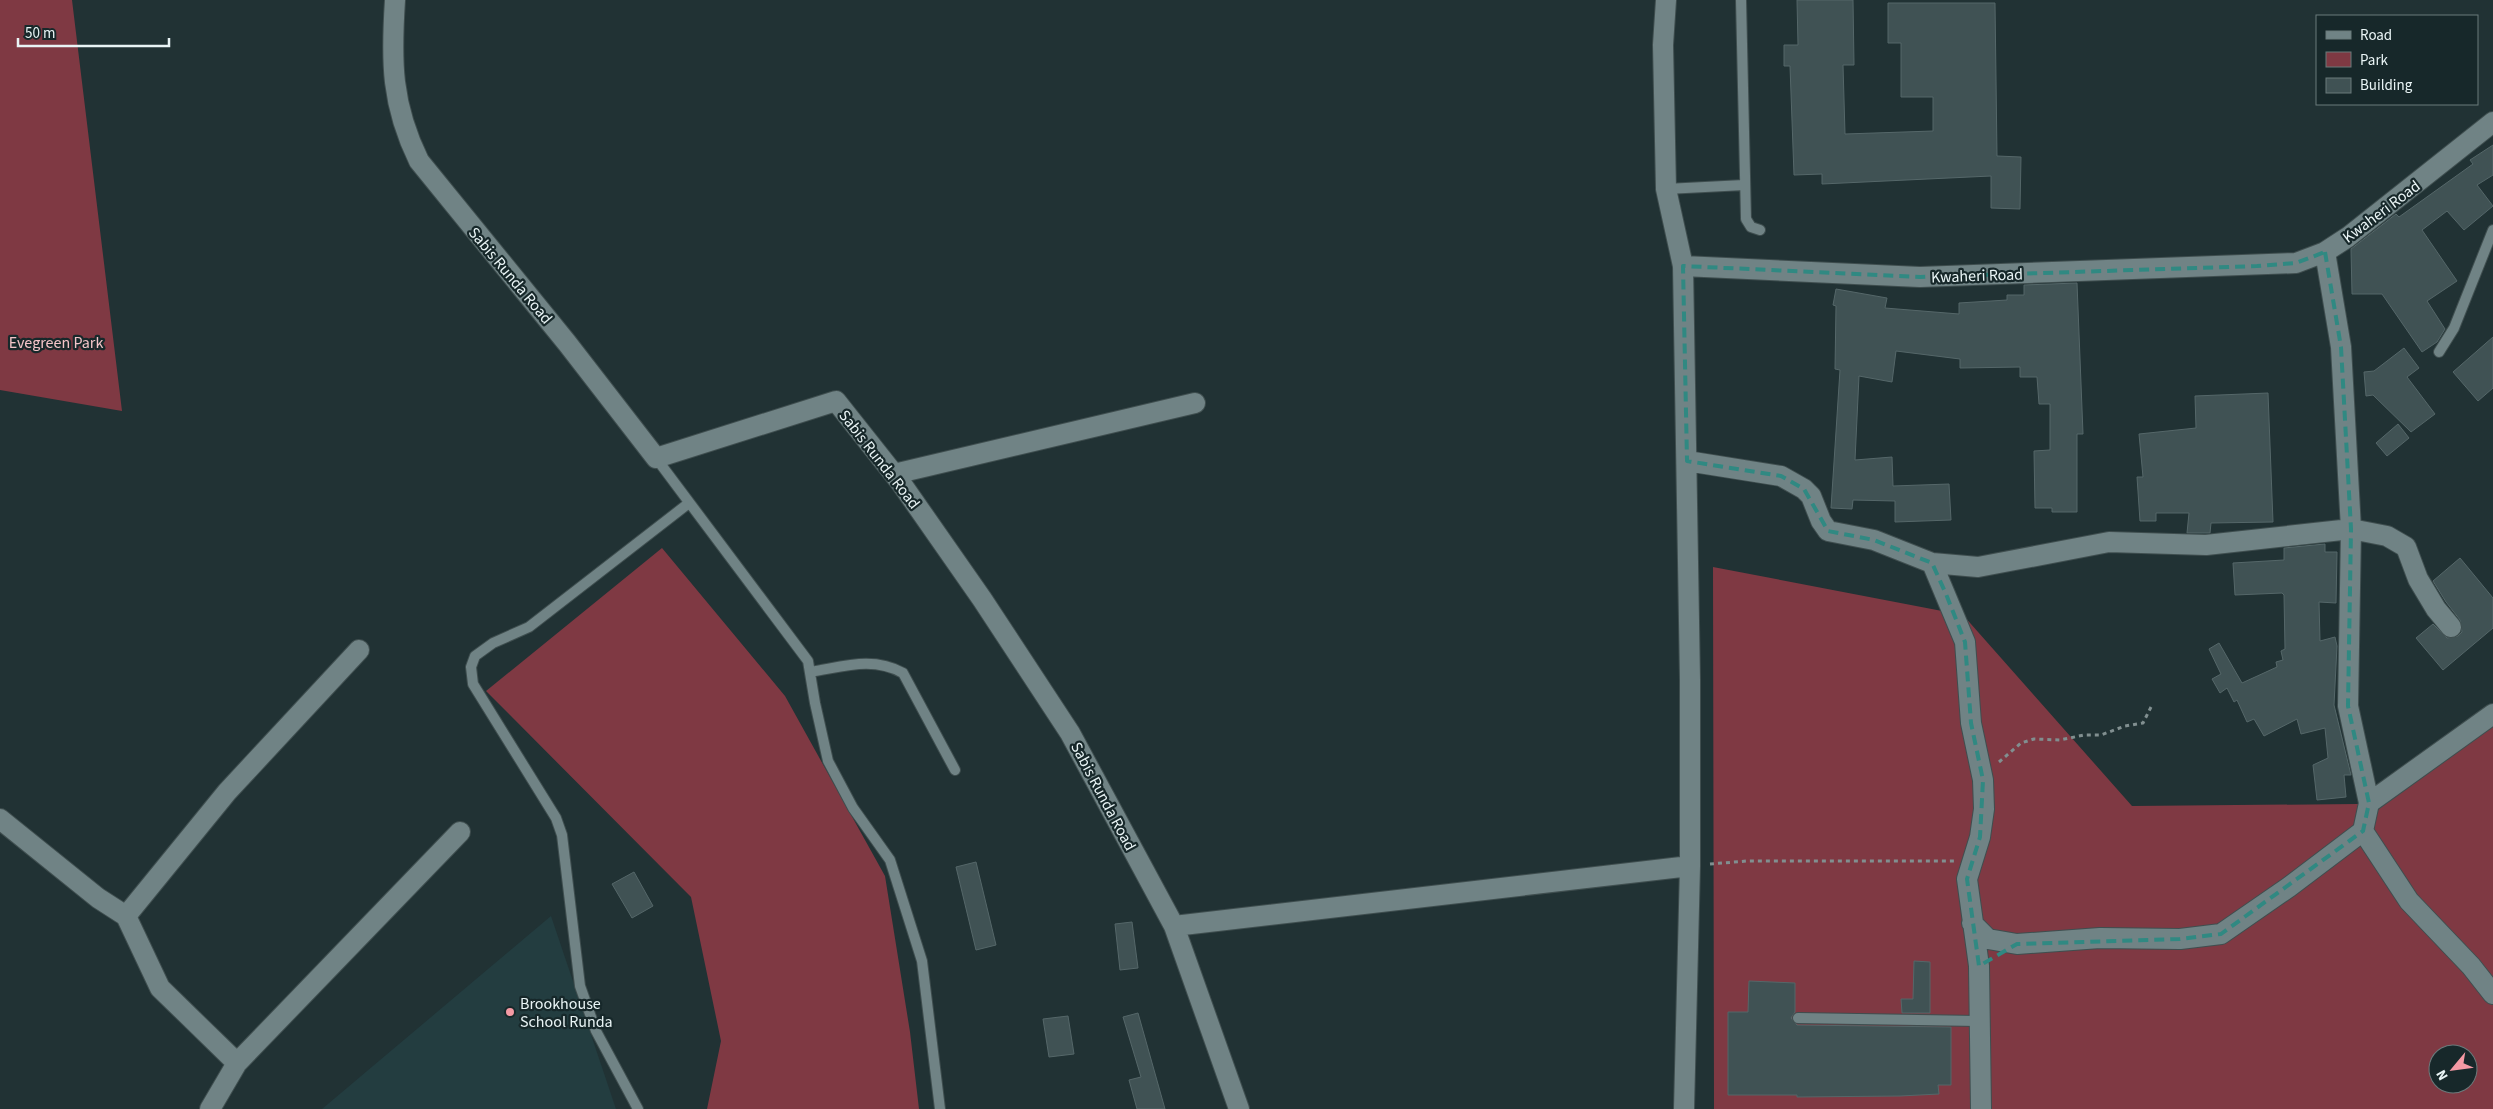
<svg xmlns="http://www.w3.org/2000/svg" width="2493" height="1109" font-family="'Source Sans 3',sans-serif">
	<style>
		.built { fill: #233d40 }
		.green { fill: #7f3943; fill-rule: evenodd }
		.building { fill: #405254; stroke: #556769 }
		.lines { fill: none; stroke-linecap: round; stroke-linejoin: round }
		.service-casing { stroke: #3f4e4f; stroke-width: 12 }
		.minor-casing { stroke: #3f4e4f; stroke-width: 22 }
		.path { stroke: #818f90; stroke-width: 3; stroke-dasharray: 4 4; stroke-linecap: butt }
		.service { stroke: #708385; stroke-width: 10 }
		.minor { stroke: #708385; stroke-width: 20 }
		.marked { fill: none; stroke: #308982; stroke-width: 4; stroke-dasharray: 10 6; stroke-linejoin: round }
		.poi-dot { fill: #f49aa4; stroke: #17282a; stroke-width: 2 }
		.labels { text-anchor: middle; stroke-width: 4.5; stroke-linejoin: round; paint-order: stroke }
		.street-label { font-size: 16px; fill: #e9f4f5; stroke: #17282a }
		.park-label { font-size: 16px; fill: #f3c4c8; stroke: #17282a }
		.poi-label { font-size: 16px; fill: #e9f4f5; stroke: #17282a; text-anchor: start }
	</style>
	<rect width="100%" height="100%" fill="#213234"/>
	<!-- built -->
	<path class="built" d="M551,916l65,193h-294z"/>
	<!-- green -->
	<path class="green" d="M0,0h72l50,411 -122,-21z
		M662,548l123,148 100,180 25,156 9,77h-212l14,-68 -30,-144 -205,-206z
		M1713,567l250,48 169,191 226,-2 135,-90v395h-779zM2438,1054h30v30h-30z"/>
	<!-- building -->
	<path class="building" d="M1797,0h56l1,65h-11l2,69 88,-3v-34h-32v-54h-13v-40h107l2,153 24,1 -1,52 -29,-1v-32l-169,8v-10l-28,1 -4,-109h-6v-21h14z
		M2493,145v30l-16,10 16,21 -29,24 -17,-19 -25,19 35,51 -30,20 18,28 -8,13 -15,10 -40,-58h-30l-1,-45 45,-35 3,3 74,-53 -3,-4z
		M2077,283l6,151h-6v78h-25v-4h-17l-1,-57 16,-1v-46h-11l-2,-27h-17v-10l-60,1v-9l-64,-8 -4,31 -33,-6 -4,84 37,-3 1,29 56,-2 2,36 -56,2v-21l-42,-1 -1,9 -21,-1 9,-138 -5,-1 1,-63 -3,-1 3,-16 51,9 -2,10 74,6v-11l48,-3v-5h17v-10z
		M2493,337v51l-15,13 -25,-29z
		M2404,348l15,20 -12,9 28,37 -24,18 -38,-37 -7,1 -2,-24 10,-1z
		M2268,393l5,129 -62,1 -1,10h-23l2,-20h-33v8h-16l-3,-44h6l-4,-43 57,-6 -1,-32z
		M2398,424l11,14 -22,18 -11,-13z
		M2325,544v8h12l-1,51 -17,-1 1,39 15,-4 2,9 -3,59 17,70h-7l2,22 -29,3 -4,-35 15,-7 -3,-30 -24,6 -4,-15 -33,17 -10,-17 -7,3 -10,-22 -3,2 -7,-14 -7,5 -8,-14 9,-5 -12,-25 10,-6 23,40 35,-16 -1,-5 7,-2 -2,-9 4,-2 -1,-54 -2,-2 -47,2 -2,-32 51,-3v-12z
		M2460,558l33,40v30l-50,42 -27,-32 17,-14 14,14 11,-2 4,-4 -2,-12 -14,-18 -13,-21z
		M976,862l20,83 -20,5 -20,-83z
		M634,872l19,34 -21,12 -20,-34z
		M1132,922l6,46 -18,2 -5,-46z
		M1914,961l16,1v51h-28l-1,-14h12z
		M1749,981l46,2v29l-4,6 6,7 154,2v58h-13l1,9 -39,2 -103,1v-2h-69v-83h20z
		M1138,1013l27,96h-28l-8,-29 12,-3 -18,-60z
		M1068,1016l6,38 -25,3 -6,-38z"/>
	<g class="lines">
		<!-- service casing -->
		<g class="service-casing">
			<path id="service" d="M1741,0l5,219 5,8 9,3
				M1666,189l78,-4
				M2439,352l15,-24 39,-98
				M656,458l152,203 7,42 13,58 25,47 37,52 32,101 18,148
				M810,672c33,-5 62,-16 93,1l52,97
				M1798,1018l180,3
				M638,1109l-42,-78 -16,-45 -18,-151 -6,-17 -83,-134 -2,-17 4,-11 18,-13 36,-16 160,-124"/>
		</g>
		<!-- minor casing -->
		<g class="minor-casing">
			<path id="minor" d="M395,0c-4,61 -4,104 24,161l148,182 89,115 180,-57 65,82 81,116 88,134 104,193 65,183
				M1666,0l-3,45 3,144 17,77 7,414v186l-6,243
				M2325,252l16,95 10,182 -3,177 21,97 -6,28 46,70 62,65 22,28
				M1683,266l237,11 376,-14 29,-11 23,-15 145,-115
				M1687,461l94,15 23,13 7,7 10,25 7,10 46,9 58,23 46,4 131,-25 97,3 145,-16 36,7 19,11 12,32 18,30 15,18
				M894,474l301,-71
				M1932,563l33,79 6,81 12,57 1,29 -4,28 -13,42 12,87 2,143
				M2369,803l124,-89
				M0,819l98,79 28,18 34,72 77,75 -27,46
				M126,916l101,-124 132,-142
				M1972,923l16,16 29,5 83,-6 80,1 41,-5 68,-47 74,-56
				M1174,926l516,-60
				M237,1063l223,-231"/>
		</g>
		<!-- path -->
		<path class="path" d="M1999,762l22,-19 13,-4 26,1 24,-5h17l24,-9 18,-3 9,-18
			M1710,864l37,-3h207"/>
		<!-- service -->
		<use href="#service" class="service"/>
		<!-- minor -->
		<use href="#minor" class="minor"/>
	</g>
	<!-- marked area -->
	<path class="marked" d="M2325,252l16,95 10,182 -3,177 21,97 -6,28 -142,103 -41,5 -163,5 -38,22 -12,-87 13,-42 3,-57 -12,-57 -6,-81 -19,-48 -14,-31 -58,-23 -46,-9 -24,-42 -23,-13 -94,-15 -4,-195 237,11 337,-11 39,-3z"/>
	<!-- markers -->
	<circle class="poi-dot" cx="510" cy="1012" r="5"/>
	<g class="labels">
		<!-- street labels -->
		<g class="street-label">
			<text transform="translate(2381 211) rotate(-37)" y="6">Kwaheri Road</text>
			<text transform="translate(511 275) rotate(50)" y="6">Sabis Runda Road</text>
			<text transform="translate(1977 275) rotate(-2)" y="6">Kwaheri Road</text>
			<text transform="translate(880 459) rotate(52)" y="6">Sabis Runda Road</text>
			<text transform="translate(1104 796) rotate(62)" y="6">Sabis Runda Road</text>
		</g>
		<!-- park labels -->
		<g class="park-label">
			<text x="56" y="348">Evegreen Park</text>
		</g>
		<!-- poi labels -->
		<g class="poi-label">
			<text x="520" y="1009">Brookhouse<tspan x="520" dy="18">School Runda</tspan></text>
		</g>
	</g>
	<!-- legend -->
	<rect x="2316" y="15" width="162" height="90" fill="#17282a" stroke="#6b7a7b"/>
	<rect x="2326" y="31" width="25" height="8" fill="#708385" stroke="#6b7a7b"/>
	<text x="2360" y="40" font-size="15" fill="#e9f4f5">Road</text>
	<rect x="2326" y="52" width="25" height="15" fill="#7f3943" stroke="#6b7a7b"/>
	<text x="2360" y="65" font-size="15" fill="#e9f4f5">Park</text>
	<rect x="2326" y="78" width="25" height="15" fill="#405254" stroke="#6b7a7b"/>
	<text x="2360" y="90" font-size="15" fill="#e9f4f5">Building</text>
	<!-- north arrow -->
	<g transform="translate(2453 1069) rotate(241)"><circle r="24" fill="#17282a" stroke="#6b7a7b"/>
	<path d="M0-4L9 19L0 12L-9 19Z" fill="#f49aa4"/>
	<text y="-8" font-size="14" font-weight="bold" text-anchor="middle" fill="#e9f4f5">N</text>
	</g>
	<!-- scale -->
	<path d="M18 38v8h151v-8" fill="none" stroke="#e9f4f5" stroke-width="2.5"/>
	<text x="25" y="38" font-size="15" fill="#e9f4f5" stroke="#17282a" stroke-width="4" paint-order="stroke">50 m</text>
</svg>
